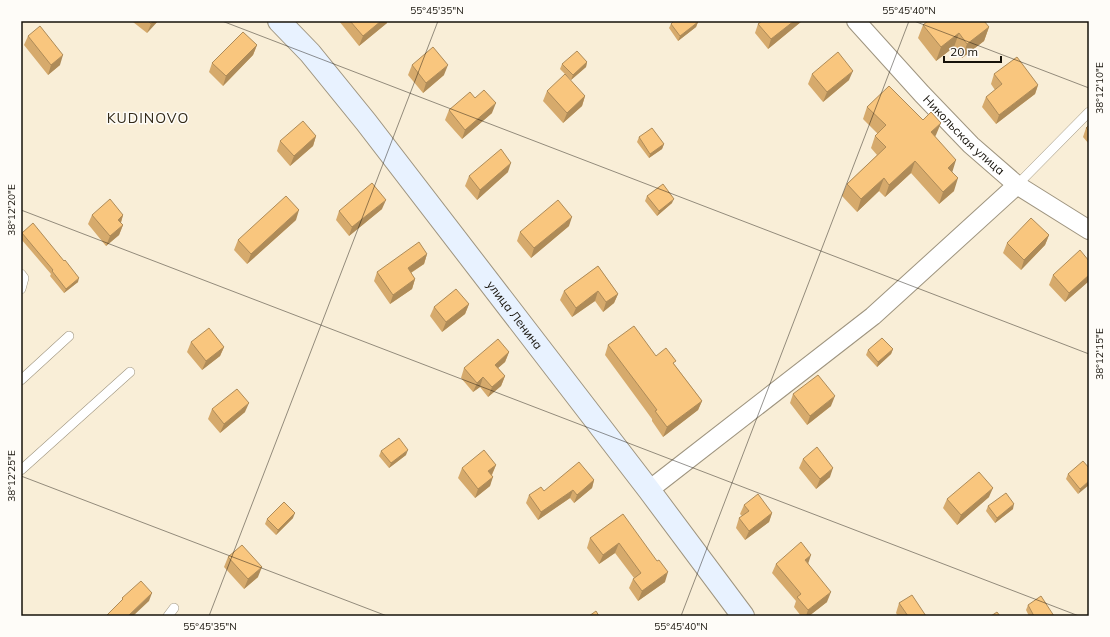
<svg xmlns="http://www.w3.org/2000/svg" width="1110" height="637" font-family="Mulish,sans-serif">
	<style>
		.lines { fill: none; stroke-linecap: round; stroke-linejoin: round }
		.service-casing { stroke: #9e947f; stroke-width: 10 }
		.minor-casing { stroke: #9e947f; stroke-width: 20 }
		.secondary-casing { stroke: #9e947f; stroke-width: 24 }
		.service { stroke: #fff; stroke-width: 9 }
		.minor { stroke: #fff; stroke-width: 18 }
		.secondary { stroke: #e8f2ff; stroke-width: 22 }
		.wall { fill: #d6aa6c }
		.shaded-wall { fill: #ae8b58 }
		.building { fill: #f9c67e; stroke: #ae8b58 }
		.ticks { fill: none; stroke: #16120a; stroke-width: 1; stroke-opacity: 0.45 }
		.labels { text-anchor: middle; stroke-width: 3; stroke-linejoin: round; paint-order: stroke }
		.street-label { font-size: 12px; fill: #16120a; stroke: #fefcf8 }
		.quarter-label { font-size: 14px; letter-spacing: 1px; fill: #332a18; stroke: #fefcf8 }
		.neatline { fill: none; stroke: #16120a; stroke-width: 1.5 }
		.ticks-label { font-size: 10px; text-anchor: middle; fill: #16120a }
	</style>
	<rect width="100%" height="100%" fill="#f9eed7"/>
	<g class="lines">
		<!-- service casing -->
		<g class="service-casing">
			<path id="service" d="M1017,185l72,-73
				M21,274l3,4 -3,11
				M21,380l48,-44
				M21,470l109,-98
				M168,616l6,-8"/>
		</g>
		<!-- minor casing -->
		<g class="minor-casing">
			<g id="minor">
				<path id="s1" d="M856,21l66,73 49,51 46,40 72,45"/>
				<path d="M649,490l224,-174 144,-131"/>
			</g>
		</g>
		<!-- secondary casing -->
		<g class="secondary-casing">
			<g id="secondary">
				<path id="s2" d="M279,21l31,32 56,69 283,368 94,126"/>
			</g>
		</g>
		<!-- service -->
		<use href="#service" class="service"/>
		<!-- minor -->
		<use href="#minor" class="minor"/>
		<!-- secondary -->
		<use href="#secondary" class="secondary"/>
	</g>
	<!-- wall -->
	<path class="wall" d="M134,21h24l-11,12 -14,-11z
		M339,21h48v2l-28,23z
		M762,21h40l-34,28 -13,-16 3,-9z
		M698,22l-2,5 -18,14 -9,-13 2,-4z
		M923,25l66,2 -5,14 -22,17 -8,-11 -18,14 -18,-23z
		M28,36l32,29 -12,10 -24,-30z
		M257,45l-4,10 -30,31 -14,-14 3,-9z
		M587,62l-1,5 -15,13 -11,-11 2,-5z
		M412,65l32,10 -21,18 -15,-18z
		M812,74l37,6 -26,22 -15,-18z
		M994,74l44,11 -3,9 -39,30 -14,-17 4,-10 9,-7 -4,-6z
		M547,91l38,5 -3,10 -19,17 -20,-22z
		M475,98l17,15 -30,26 -17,-19 4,-10z
		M867,107l69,28 -1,1 17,36 2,19 -15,13 -28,-31 -26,24 -6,-6 -22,21 -15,-16 5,-12 30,-29 -6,-7 4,-12 3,-2 -15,-15z
		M1089,125v19l-6,-7 3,-9z
		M316,136l-3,10 -23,20 -13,-15 3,-10z
		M639,137l25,7 -2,5 -13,9 -12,-16z
		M508,172l-31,28 -12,-14 4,-10z
		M647,196l25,7 -15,13 -12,-15z
		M382,209l-33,27 -13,-16 3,-9z
		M92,215h31l-2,8 2,2 -4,10 -13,11 -18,-22z
		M296,220l-49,44 -13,-14 4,-10z
		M569,226l-38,32 -14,-17 3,-9z
		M22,233l56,49 -14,11 -14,-17 1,-2 -30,-35v-4z
		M1049,235l-4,10 -24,25 -18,-17 4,-10z
		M427,254l-3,10 -13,9 4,6 -3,10 -22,15 -16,-23 3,-9z
		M1089,261v20l-24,21 -16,-17 4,-10z
		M598,266l20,28 -4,9 -11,9 -8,-11 -23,16 -12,-17 4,-9z
		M469,304l-4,10 -23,18 -12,-16 4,-9z
		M191,342l33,5 -4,9 -18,14 -15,-18z
		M608,345l48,11 18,8 28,37 -4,9 -35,27 -11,-16v-2l-47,-64z
		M893,349l-2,5 -14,13 -11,-12 2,-5z
		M509,352l-4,10 -7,6 7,8 -4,10 -13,11 -8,-10 -7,5 -12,-14 3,-10z
		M793,394l38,12 -24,19 -17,-22z
		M212,409l33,3 -25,21 -12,-14z
		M381,451l25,4 -17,13 -10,-12z
		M803,459l27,18 -14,12 -17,-21z
		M496,465l-4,10 -2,11 -15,12 -17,-20 4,-10z
		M1089,468l-11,26 -12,-15 2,-5z
		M594,480l-2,8 -18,15 -4,-5 -32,22 -12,-17 3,-8z
		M989,497l-32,28 -14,-17 4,-9z
		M744,505l28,8 -3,9 -24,18 -9,-12 3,-10 3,-2 -2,-2z
		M988,506l25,3 -18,14 -9,-12z
		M623,514l42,68 -27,19 -9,-13 4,-9 1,-1 -19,-25 -16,11 -12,-16 3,-10z
		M293,518l-17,17 -11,-11 2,-5z
		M228,557l30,20 -14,12 -20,-22z
		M808,563l19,39 -18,14h-8l-7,-9 2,-6 -24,-28 4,-9z
		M899,603l27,13h-28l-2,-3z
		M1028,605l26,11h-25l-3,-6z"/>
	<!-- shaded-wall -->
	<path class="shaded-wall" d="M153,21h5l-11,12 4,-9z
		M381,21h6v2l-28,23 4,-10z
		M794,21h8l-34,28 3,-10z
		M698,22l-2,5 -18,14 2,-5z
		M989,27l-5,14 -22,17 5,-14z
		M959,33l-5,14 -18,14 5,-14z
		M257,45l-4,10 -30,31 3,-10z
		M63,55l-3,10 -12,10 3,-10z
		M587,62l-1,5 -15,13 2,-5z
		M448,65l-4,10 -21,18 3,-10z
		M853,71l-4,9 -26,22 4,-10z
		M1038,85l-3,9 -39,30 3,-9z
		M585,96l-3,10 -19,17 4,-10z
		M496,103l-4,10 -30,26 3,-9z
		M941,123l-5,12 -9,9 4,-12z
		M316,136l-3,10 -23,20 4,-10z
		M664,144l-2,5 -13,9 1,-4z
		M956,160l-4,13 -4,-5z
		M915,161l-4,12 -26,24 4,-12z
		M511,163l-3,9 -31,28 3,-10z
		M884,178l-5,13 -22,21 4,-13z
		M958,178l-4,13 -15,13 4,-12z
		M674,199l-2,4 -15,13 2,-5z
		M386,200l-4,9 -33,27 3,-9z
		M299,210l-3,10 -49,44 4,-10z
		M123,215l-3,10 -2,-5z
		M572,217l-3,9 -38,32 3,-10z
		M123,225l-4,10 -13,11 4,-10z
		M1049,235l-4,10 -24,25 3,-10z
		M427,254l-3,10 -20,13 4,-9z
		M1089,275v6l-24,21 4,-9z
		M79,278l-1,4 -14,11 2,-4z
		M415,279l-3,10 -22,15 3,-9z
		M598,291l-3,10 -23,16 4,-9z
		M618,294l-4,9 -11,9 3,-10z
		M469,304l-4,10 -23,18 4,-10z
		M224,347l-4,9 -18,14 4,-9z
		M893,349l-2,5 -14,13 1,-5z
		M509,352l-4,10 -14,12 4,-9z
		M505,376l-4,10 -13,11 4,-10z
		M483,377l-3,10 -7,5 4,-9z
		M835,396l-4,10 -24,19 3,-9z
		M702,401l-4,9 -35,27 4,-10z
		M249,403l-4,9 -25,21 4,-9z
		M408,450l-2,5 -17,13 2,-5z
		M496,465l-4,9 -7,6 3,-9z
		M833,468l-3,9 -14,12 4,-10z
		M493,477l-3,9 -15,12 3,-9z
		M594,480l-2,8 -18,15 3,-8z
		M1089,481v4l-11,9 2,-5z
		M993,488l-4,9 -32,28 4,-10z
		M573,490l-3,8 -32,22 3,-8z
		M1014,504l-1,5 -18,14 2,-5z
		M295,513l-2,5 -17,17 2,-5z
		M772,513l-3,9 -24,18 4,-9z
		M619,543l-4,10 -16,11 4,-9z
		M811,555l-3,9 -3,-4z
		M262,567l-4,10 -14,12 4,-10z
		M668,572l-3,10 -27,19 4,-10z
		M831,592l-4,10 -18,14h-3l2,-6z
		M152,593l-3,8 -16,15h-5z"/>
	<!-- building -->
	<path class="building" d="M148,21h5l-2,3z
		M350,21h31l-18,15z
		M674,21h23l1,1 -18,14 -9,-12z
		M762,21h32l-23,18 -13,-15z
		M928,21h56l5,6 -22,17 -8,-11 -18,14 -18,-22z
		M40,26l23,29 -12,10 -23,-29z
		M243,32l14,13 -31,31 -14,-13z
		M433,47l15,18 -22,18 -14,-18z
		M577,51l10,11 -14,13 -11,-11z
		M838,52l15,19 -26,21 -15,-18z
		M1017,57l21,28 -39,30 -13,-18 16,-13 -8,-10z
		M565,74l20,22 -18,17 -20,-22z
		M889,86l34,34 8,-8 10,11 -10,9 25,28 -8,8 10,10 -15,14 -28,-31 -26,24 -5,-7 -23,21 -14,-15 39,-37 -11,-11 11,-11 -19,-18z
		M484,90l12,13 -31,27 -16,-20 21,-18 5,6z
		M303,121l13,15 -22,20 -14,-15z
		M1089,125v6l-3,-3z
		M652,128l12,16 -14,10 -11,-17z
		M501,149l10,14 -31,27 -11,-14z
		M372,183l14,17 -34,27 -13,-16z
		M663,184l11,15 -15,12 -12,-15z
		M286,196l13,14 -48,44 -13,-14z
		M110,199l13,16 -5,5 5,5 -13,11 -18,-21z
		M558,200l14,17 -38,31 -14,-16z
		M1031,218l18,17 -25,25 -17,-17z
		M33,223l31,38 1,-1 14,18 -13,11 -14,-18 1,-1 -31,-37z
		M419,242l8,12 -19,14 7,11 -22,16 -16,-23z
		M1080,250l9,11v14l-20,18 -16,-18z
		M598,266l20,28 -12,8 -8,-11 -22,17 -12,-17z
		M456,289l13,15 -23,18 -12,-15z
		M634,326l22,30 10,-8 10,13 -3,2 29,38 -35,26 -12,-16 2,-1 -49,-65z
		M209,328l15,19 -18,14 -15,-19z
		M882,338l11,11 -15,13 -10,-12z
		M498,339l11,13 -14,13 10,11 -13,11 -9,-10 -6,6 -13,-15z
		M818,375l17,21 -25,20 -17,-22z
		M237,389l12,14 -25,21 -12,-15z
		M399,438l9,12 -17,13 -10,-12z
		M817,447l16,21 -13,11 -17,-20z
		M484,450l12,15 -8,6 5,6 -15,12 -16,-21z
		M1083,461l6,7v13l-9,8 -12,-15z
		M579,462l15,18 -17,15 -4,-5 -32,22 -12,-17 12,-8 3,4z
		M979,472l14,16 -32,27 -14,-16z
		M1006,493l8,11 -17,14 -9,-12z
		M758,494l14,19 -23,18 -10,-13 10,-7 -5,-6z
		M284,502l11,11 -17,17 -11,-11z
		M623,514l34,47 2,-1 9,12 -26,19 -9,-12 8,-6 -22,-30 -16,12 -13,-17z
		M801,542l10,13 -6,5 26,32 -23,18 -11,-13 4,-3 -25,-30z
		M242,545l20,22 -14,12 -20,-22z
		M141,581l11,12 -24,23h-22l17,-17 -1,-1z
		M912,595l14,21h-18l-9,-13z
		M1041,596l13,20h-20l-6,-11z
		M596,611l3,5h-10z
		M997,612l3,4h-9z"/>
	<!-- ticks -->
	<path class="ticks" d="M222,21l867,333M914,21l175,67M21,210l1058,406M21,476l366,140M209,616l229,-595M681,616l228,-595"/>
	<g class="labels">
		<!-- street labels -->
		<g class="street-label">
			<text dy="4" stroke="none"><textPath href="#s1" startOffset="157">Никольская улица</textPath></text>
			<text dy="4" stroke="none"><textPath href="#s2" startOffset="377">улица Ленина</textPath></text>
		</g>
		<!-- quarter labels -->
		<g class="quarter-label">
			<text x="148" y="123">KUDINOVO</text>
		</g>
	</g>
	<!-- border -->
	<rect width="1110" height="637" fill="none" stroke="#fefcf8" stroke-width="44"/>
	<!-- scale -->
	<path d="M944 56v6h57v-6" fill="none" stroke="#16120a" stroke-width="2"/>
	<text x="950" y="56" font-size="12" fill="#16120a" stroke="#fefcf8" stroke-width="3" paint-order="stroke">20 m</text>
	<rect x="22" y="22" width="1066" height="593" class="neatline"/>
	<g class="ticks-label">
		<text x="437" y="14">55°45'35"N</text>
		<text x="909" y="14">55°45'40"N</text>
		<text transform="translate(1099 88) rotate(-90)" y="4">38°12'10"E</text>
		<text transform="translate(11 210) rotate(-90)" y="4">38°12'20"E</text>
		<text transform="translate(1099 354) rotate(-90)" y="4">38°12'15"E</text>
		<text transform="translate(11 476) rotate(-90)" y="4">38°12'25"E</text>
		<text x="210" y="630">55°45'35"N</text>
		<text x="681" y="630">55°45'40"N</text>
	</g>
</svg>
